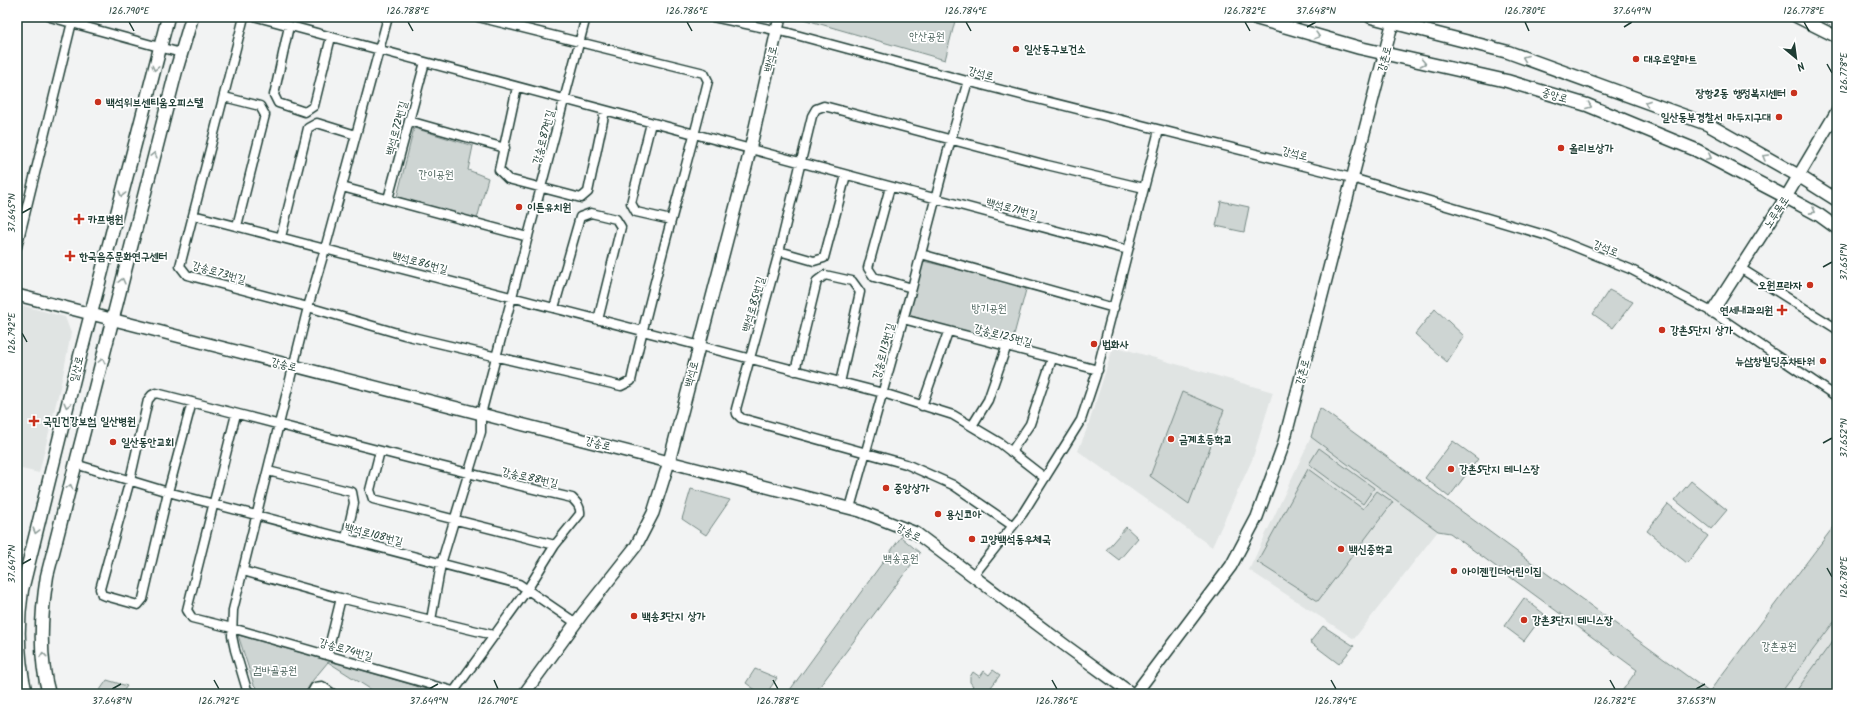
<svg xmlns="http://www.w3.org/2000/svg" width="1854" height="711" font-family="Kalam,'Poor Story',sans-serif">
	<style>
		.built { fill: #e0e4e3 }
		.green { fill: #ced5d3; stroke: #768984 }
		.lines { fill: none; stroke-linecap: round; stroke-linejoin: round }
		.street-casing { stroke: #1f3d34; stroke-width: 11 }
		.secondary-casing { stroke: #1f3d34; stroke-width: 14 }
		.primary-casing { stroke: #1f3d34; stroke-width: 15 }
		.street { stroke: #fff; stroke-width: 8 }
		.secondary { stroke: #fff; stroke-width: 11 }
		.primary { stroke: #fff; stroke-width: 12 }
		.oneway { stroke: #8f9e9a }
		.ticks { fill: none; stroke: #1f3d34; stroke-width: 1.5 }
		.poi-dot { fill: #c8321e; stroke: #fff; stroke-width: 1.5 }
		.labels { text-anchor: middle; stroke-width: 3.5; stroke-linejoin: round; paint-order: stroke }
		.park-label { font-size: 11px; fill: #425b54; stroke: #fff }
		.poi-label { font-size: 11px; font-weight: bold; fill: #1f3d34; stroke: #fff; text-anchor: start }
		.street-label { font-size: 11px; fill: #1f3d34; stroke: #fff }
		.neatline { fill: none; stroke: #1f3d34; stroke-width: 1.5 }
		.ticks-label { font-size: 10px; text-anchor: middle; fill: #1f3d34 }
	</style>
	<rect width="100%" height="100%" fill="#f2f3f3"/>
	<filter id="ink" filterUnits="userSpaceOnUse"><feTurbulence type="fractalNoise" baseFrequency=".025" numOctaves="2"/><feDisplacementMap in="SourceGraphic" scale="8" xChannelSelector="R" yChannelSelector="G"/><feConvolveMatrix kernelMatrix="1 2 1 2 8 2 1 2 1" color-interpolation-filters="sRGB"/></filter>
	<g filter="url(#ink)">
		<!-- built -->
		<path class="built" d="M17,304l48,13 6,16 -8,42 -24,98 -22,-5z
			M1117,347l156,45 -21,68 -40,87 -134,-96 10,-25 24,-75z
			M1311,437l127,94 -84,108 -105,-69z
			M1837,618v76h-57z"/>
		<!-- green -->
		<path class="green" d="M796,17h160l-11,43z
			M414,128l59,18 -5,24 20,8 -11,41 -80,-22z
			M1221,201l28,6 -5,25 -28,-6z
			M923,261l104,25 -16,60 -103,-31z
			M1609,290l24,12 -20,26 -20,-14z
			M1435,309l29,27 -17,26 -32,-28z
			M1182,392l42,18 -35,94 -39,-28z
			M1320,408l389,284 128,-170v96l-57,76h-160l17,-24 -187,-137 -12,-2 -127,-94z
			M1453,441l25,18 -29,38 -24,-19z
			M1319,448l55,40 -11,16 -54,-40z
			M1308,469l55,40 14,-18 16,11 -75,99 -61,-39z
			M1691,481l36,29 -16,19 -36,-29z
			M691,489l39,11 -24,35 -24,-16z
			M1668,504l40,32 -21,27 -40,-32z
			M1126,527l12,11 -19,22 -13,-10z
			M901,537l19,16 -106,141h-27z
			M1524,598l20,16 -20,27 -20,-15z
			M1323,626l31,20 -15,18 -29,-22z
			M238,635l175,50 26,9h-61l-50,-32 -15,18 -9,14h-41l-9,-9z
			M1837,635v59h-43z
			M755,669l22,9 -11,16h-5l-15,-11z
			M993,670l7,5 -14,19h-13l-4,-4 4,-4 -3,-4v-5l3,-5 7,5 4,-6 5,4z
			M107,680l20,6 -6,8h-17l-4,-4z"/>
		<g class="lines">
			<!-- street casing -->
			<g class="street-casing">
				<path id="street" d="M50,17l131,36
					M244,17l-64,249 7,9 121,32 96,28 217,51 10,-5c22,-101 52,-200 77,-300l-4,-8 -226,-56
					M257,17l871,233
					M713,17l76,16 189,51 374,94 196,58 82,33 82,43 125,85
					M289,26l-15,69 4,8 27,9 9,-6 17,-69
					M517,87l-18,83 9,9 73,19 7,-6 17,-81
					M224,97l36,9 5,9 -28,111
					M409,121l96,27
					M651,123l-20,80 5,9 35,8
					M342,187l186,50
					M890,187l-22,81 6,9 38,11
					M388,199l37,-137
					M193,215l690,178 70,22 47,28 45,35
					M281,237l27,-109 9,-5 39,12
					M17,247l55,-225
					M779,251l35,10 10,-3 22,-83
					M921,254l193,54
					M1740,268l97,61
					M554,308l26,-91 11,-4 25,6 5,8 -23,93
					M903,319l195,51
					M795,371l22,-90 8,-6 27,6 8,11 -20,91
					M192,402l-24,90 -25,107 -5,6 -36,-10 -2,-6 30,-109 18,-80 4,-5 4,-2c139,35 276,73 416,105 5,5 9,9 8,16l-25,31 -28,45 -75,104
					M922,406l26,-74
					M236,414l-49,196 5,8 40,10 221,63
					M972,426l16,-26 18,-52
					M380,451l-10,39 3,9 182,46
					M1011,452l19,-28 22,-65
					M75,464l93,28 351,92 57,39
					M268,471l84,21 2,11 -8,35
					M850,508l62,-220 39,-149 17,-58
					M1013,526l-60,-41 -47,-21 -165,-46 -4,-4 -1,-5 42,-153 34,-140 4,-7 8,-3 223,59 97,23
					M243,571l93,26 157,38
					M973,576l50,-63 58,-93 15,-45 63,-245
					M431,620l10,-56 40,-132v-18l105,-397
					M327,655l14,-57
					M253,694l-6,-4 -12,-40 -3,-14 1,-26 75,-303 17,-58 63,-232
					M311,694l4,-7 7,-1 11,8"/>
			</g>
			<!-- secondary casing -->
			<g class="secondary-casing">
				<path id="secondary" d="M1797,17l40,20
					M17,295l843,216 56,22 150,113 66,48
					M1712,312l74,-115 51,-86
					M524,694l59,-81 53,-67 17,-33 16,-51 78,-299 33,-146
					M1135,694l96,-128 26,-49 26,-71 111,-429"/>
			</g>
			<!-- primary casing -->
			<g class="primary-casing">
				<path id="primary" d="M1252,17l108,31 147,33 80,24 109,45 90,47 33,18 18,13
					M1371,17l137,35 199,72 92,52 38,24
					M26,694c-8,-33 -9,-71 -4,-104l52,-211 94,-362
					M49,694c-11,-38 -8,-80 -2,-118l129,-505 16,-54"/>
			</g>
			<!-- street -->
			<use href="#street" class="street"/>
			<!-- secondary -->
			<use href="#secondary" class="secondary"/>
			<!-- primary -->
			<use href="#primary" class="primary"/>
		</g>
		<!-- one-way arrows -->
		<defs><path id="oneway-chevron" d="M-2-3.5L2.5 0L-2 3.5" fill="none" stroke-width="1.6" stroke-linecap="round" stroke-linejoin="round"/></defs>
		<g class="oneway">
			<use href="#oneway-chevron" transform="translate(1317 36) rotate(16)"/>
			<use href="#oneway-chevron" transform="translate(1525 58) rotate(-159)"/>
			<use href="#oneway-chevron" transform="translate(1423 63) rotate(12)"/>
			<use href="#oneway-chevron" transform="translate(155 68) rotate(104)"/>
			<use href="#oneway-chevron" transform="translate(1647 103) rotate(-160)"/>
			<use href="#oneway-chevron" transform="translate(1589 106) rotate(21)"/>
			<use href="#oneway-chevron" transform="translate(154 155) rotate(-76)"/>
			<use href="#oneway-chevron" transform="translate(1709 157) rotate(27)"/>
			<use href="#oneway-chevron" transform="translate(1765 157) rotate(-150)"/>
			<use href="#oneway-chevron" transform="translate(122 194) rotate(105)"/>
			<use href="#oneway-chevron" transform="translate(1813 211) rotate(29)"/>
			<use href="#oneway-chevron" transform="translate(122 281) rotate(-76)"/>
			<use href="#oneway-chevron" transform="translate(102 361) rotate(-76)"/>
			<use href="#oneway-chevron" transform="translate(67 405) rotate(104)"/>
			<use href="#oneway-chevron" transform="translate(70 487) rotate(-76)"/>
			<use href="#oneway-chevron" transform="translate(36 531) rotate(105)"/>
			<use href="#oneway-chevron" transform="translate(43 655) rotate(-96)"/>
		</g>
	</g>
	<!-- ticks -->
	<path class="ticks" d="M129,22l5,9M408,22l5,9M687,22l5,9M966,22l5,9M1245,22l5,9M1525,22l4,9M1804,22l5,9M1307,27l9,-5M1624,27l8,-5M1827,64l5,9M22,213l9,-5M1823,267l9,-5M22,333l5,9M1823,443l9,-5M22,564l9,-5M1827,568l5,9M214,680l5,9M494,680l4,9M773,680l5,9M1052,680l5,9M1331,680l5,9M1610,680l5,9M112,689l9,-5M429,689l9,-5M1696,689l9,-5"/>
	<!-- markers -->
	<g class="poi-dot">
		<circle cx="1016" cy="49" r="4"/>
		<circle cx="1636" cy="59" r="4"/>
		<circle cx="1794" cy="93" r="4"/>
		<circle cx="98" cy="102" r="4"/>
		<circle cx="1779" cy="117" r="4"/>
		<circle cx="1561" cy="148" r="4"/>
		<circle cx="519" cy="207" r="4"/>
		<path d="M77 213h4v4h4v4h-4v4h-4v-4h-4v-4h4z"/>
		<path d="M68 250h4v4h4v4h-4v4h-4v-4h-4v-4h4z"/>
		<circle cx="1810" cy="285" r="4"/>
		<path d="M1780 304h4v4h4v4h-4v4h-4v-4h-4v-4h4z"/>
		<circle cx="1662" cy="330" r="4"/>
		<circle cx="1094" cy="344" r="4"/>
		<circle cx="1823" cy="361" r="4"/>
		<path d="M32 415h4v4h4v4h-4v4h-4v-4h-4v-4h4z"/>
		<circle cx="1171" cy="439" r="4"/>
		<circle cx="113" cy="442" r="4"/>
		<circle cx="1451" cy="469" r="4"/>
		<circle cx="886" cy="488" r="4"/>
		<circle cx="938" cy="514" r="4"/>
		<circle cx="972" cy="539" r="4"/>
		<circle cx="1341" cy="549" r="4"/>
		<circle cx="1454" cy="571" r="4"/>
		<circle cx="634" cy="616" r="4"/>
		<circle cx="1524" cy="620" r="4"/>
	</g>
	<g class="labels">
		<!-- park labels -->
		<g class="park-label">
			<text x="927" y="40">안산공원</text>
			<text x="436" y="178">간이공원</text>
			<text x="989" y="312">방기공원</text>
			<text x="901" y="562">백송공원</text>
			<text x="1779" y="650">강촌공원</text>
			<text x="275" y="674">검바골공원</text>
		</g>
		<!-- poi labels -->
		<g class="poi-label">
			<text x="1024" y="53">일산동구보건소</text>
			<text x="1644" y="63">대우로얄마트</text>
			<text x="1786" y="97" text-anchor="end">장항2동 행정복지센터</text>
			<text x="106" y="106">백석위브센티움오피스텔</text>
			<text x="1771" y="121" text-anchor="end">일산동부경찰서 마두지구대</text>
			<text x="1569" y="152">올리브상가</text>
			<text x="527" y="211">이튼유치원</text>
			<text x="88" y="223">카프병원</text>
			<text x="79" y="260">한국음주문화연구센터</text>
			<text x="1802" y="289" text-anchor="end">오원프라자</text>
			<text x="1773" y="314" text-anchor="end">연세내과의원</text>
			<text x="1670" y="334">강촌5단지 상가</text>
			<text x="1102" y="348">법화사</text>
			<text x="1815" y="365" text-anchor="end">뉴삼창빌딩주차타워</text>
			<text x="43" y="425">국민건강보험 일산병원</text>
			<text x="1179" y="443">금계초등학교</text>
			<text x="121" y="446">일산동안교회</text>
			<text x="1459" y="473">강촌5단지 테니스장</text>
			<text x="894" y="492">중앙상가</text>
			<text x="946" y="518">용신코아</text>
			<text x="980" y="543">고양백석동우체국</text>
			<text x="1349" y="553">백신중학교</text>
			<text x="1462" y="575">아이젠킨더어린이집</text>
			<text x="642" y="620">백송3단지 상가</text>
			<text x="1532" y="624">강촌3단지 테니스장</text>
		</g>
		<!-- street labels -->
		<g class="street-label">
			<text transform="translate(770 59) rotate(-77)" y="4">백석로</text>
			<text transform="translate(1384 59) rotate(-75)" y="4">강촌로</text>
			<text transform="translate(981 73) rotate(15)" y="4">강석로</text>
			<text transform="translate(1555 95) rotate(17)" y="4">중앙로</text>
			<text transform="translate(396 128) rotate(-75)" y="4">백석로72번길</text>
			<text transform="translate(543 137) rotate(-75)" y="4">강송로87번길</text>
			<text transform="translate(1295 153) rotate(14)" y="4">강석로</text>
			<text transform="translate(1012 208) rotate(15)" y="4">백석로71번길</text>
			<text transform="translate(1776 212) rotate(-57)" y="4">노루목로</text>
			<text transform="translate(1606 248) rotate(22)" y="4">강석로</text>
			<text transform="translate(420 262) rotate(15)" y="4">백석로86번길</text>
			<text transform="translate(219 272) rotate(16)" y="4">강송로73번길</text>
			<text transform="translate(753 304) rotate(-74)" y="4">백석로85번길</text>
			<text transform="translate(1003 335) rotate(15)" y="4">강송로125번길</text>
			<text transform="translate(883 351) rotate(-75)" y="4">강송로113번길</text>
			<text transform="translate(284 364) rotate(14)" y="4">강송로</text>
			<text transform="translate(76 369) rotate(-76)" y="4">일산로</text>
			<text transform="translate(1302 372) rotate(-75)" y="4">강촌로</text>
			<text transform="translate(691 374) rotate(-75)" y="4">백석로</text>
			<text transform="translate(598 443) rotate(15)" y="4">강송로</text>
			<text transform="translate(530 477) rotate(13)" y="4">강송로88번길</text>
			<text transform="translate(909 532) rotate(27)" y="4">강송로</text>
			<text transform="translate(374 534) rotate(15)" y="4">백석로108번길</text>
			<text transform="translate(346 649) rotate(16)" y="4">강송로74번길</text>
		</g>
	</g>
	<!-- margin -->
	<rect width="1854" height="711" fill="none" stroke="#fff" stroke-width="44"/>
	<!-- north arrow -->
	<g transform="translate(1796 58) rotate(151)" stroke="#ffffff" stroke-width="3" paint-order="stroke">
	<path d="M0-3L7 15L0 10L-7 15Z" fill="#1f3d34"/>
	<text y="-6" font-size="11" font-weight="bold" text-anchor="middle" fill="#1f3d34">N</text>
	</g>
	<rect x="22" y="22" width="1810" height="667" class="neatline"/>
	<g class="ticks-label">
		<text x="129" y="14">126.790°E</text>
		<text x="408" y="14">126.788°E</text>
		<text x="687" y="14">126.786°E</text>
		<text x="966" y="14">126.784°E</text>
		<text x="1245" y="14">126.782°E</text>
		<text x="1316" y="14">37.648°N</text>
		<text x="1525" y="14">126.780°E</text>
		<text x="1632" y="14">37.649°N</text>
		<text x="1804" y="14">126.778°E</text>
		<text transform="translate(1843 73) rotate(-90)" y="4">126.778°E</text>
		<text transform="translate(11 213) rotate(-90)" y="4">37.645°N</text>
		<text transform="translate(1843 262) rotate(-90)" y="4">37.651°N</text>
		<text transform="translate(11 333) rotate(-90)" y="4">126.792°E</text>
		<text transform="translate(1843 438) rotate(-90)" y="4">37.652°N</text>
		<text transform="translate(11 564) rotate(-90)" y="4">37.647°N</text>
		<text transform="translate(1843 577) rotate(-90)" y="4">126.780°E</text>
		<text x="112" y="704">37.648°N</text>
		<text x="219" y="704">126.792°E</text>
		<text x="429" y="704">37.649°N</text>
		<text x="498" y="704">126.790°E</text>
		<text x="778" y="704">126.788°E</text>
		<text x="1057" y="704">126.786°E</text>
		<text x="1336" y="704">126.784°E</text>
		<text x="1615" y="704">126.782°E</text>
		<text x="1696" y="704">37.653°N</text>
	</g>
</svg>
